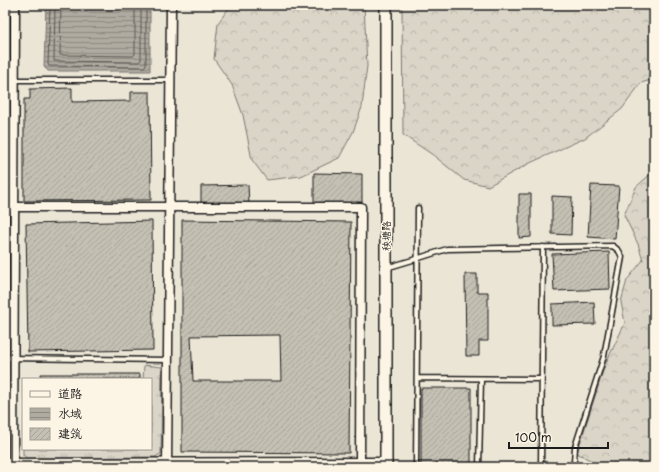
<svg xmlns="http://www.w3.org/2000/svg" width="659" height="472" font-family="'Playpen Sans','LXGW WenKai TC',sans-serif">
	<style>
		.built { fill: #ebe5d6; fill-rule: evenodd }
		.grass { fill: url(#grass-tufts); stroke: #7c7872 }
		.forest { fill: url(#forest-crowns); stroke: #7c7872 }
		.water { fill: url(#water-rules); stroke: #75726c }
		.lines { fill: none; stroke-linecap: round; stroke-linejoin: round }
		.shore { stroke: #575551; stroke-width: 1 }
		.building { fill: url(#building-hatch); stroke: #1c1c1c; fill-rule: evenodd }
		.service-casing { stroke: #1c1c1c; stroke-width: 7 }
		.minor-casing { stroke: #1c1c1c; stroke-width: 11 }
		.secondary-casing { stroke: #1c1c1c; stroke-width: 14 }
		.service { stroke: #fcf5e5; stroke-width: 4 }
		.minor { stroke: #fcf5e5; stroke-width: 8 }
		.secondary { stroke: #fcf5e5; stroke-width: 11 }
		.labels { text-anchor: middle; stroke-width: 3; stroke-linejoin: round; paint-order: stroke }
		.street-label { font-size: 10px; fill: #1c1c1c; stroke: #fcf5e5 }
	</style>
	<defs>
		<pattern id="grass-tufts" width="24" height="20" patternUnits="userSpaceOnUse"><rect width="24" height="20" fill="#dbd5c8"/><path d="M3 7l-1-3M5 7V3M7 7l1-3M15 17l-1-3M17 17v-4M19 17l1-3" fill="none" stroke="#bbb6ab"/></pattern>
		<pattern id="forest-crowns" width="20" height="18" patternUnits="userSpaceOnUse"><rect width="20" height="18" fill="#dbd5c8"/><path d="M2 6a3 3 0 1 1 6 0M12 15a3 3 0 1 1 6 0" fill="none" stroke="#bbb6ab"/></pattern>
		<pattern id="water-rules" width="6" height="5" patternUnits="userSpaceOnUse"><rect width="6" height="5" fill="#b0aba1"/><path d="M0 2.5h6" fill="none" stroke="#8e8a82"/></pattern>
		<pattern id="building-hatch" width="6" height="6" patternUnits="userSpaceOnUse"><rect width="6" height="6" fill="#c4c0b3"/><path d="M-1 1l2-2M0 6l6-6M5 7l2-2" fill="none" stroke="#a8a499"/></pattern>
	</defs>
	<rect width="100%" height="100%" fill="#fcf5e5"/>
	<filter id="ink" filterUnits="userSpaceOnUse"><feTurbulence type="fractalNoise" baseFrequency=".025" numOctaves="2"/><feDisplacementMap in="SourceGraphic" scale="8" xChannelSelector="R" yChannelSelector="G"/><feConvolveMatrix kernelMatrix="1 2 1 2 8 2 1 2 1" color-interpolation-filters="sRGB"/></filter>
	<g filter="url(#ink)">
		<!-- built -->
		<path class="built" d="M5,5h649v462h-649zM23,379h128v70h-128z"/>
		<!-- grass -->
		<path class="grass" d="M144,365l18,2 -1,87 -6,3 -128,1 -4,-3v-6h128v-70h-8z"/>
		<!-- forest -->
		<path class="forest" d="M231,5h133l3,61 -5,41 -9,25 -14,26 -38,18 -34,4 -15,-20 -9,-45 -11,-30 -18,-26 4,-36z
			M402,5h252v74l-13,4 -19,26 -37,29 -55,25 -42,23 -24,-6 -31,-25 -30,-20z
			M654,171v296h-51l-26,-14 28,-88 20,-42 -4,-21 6,-22 16,-20 -5,-16 -14,-29 12,-28z"/>
		<!-- water -->
		<path class="water" d="M46,5h104v66h-102l-4,-4z"/>
		<g class="lines">
			<!-- shore -->
			<path class="shore" d="M50,5l-2,59 1,2 95,1 2,-2v-60
				M55,5l-1,56 85,1 2,-2v-55
				M61,5l-1,50 73,1 2,-2v-49"/>
		</g>
		<!-- building -->
		<path class="building" d="M72,88v14l59,-1v-9h19l1,108 -127,1v-102h6v-10z
			M654,129v12l-5,-9z
			M314,173l48,1v30h-48z
			M248,185l1,19h-48v-18z
			M591,185l28,1 -4,53 -27,-2z
			M519,194h12v43l-12,1z
			M552,196l20,1 -1,38 -19,-1z
			M182,220l169,2 -2,231 -167,-1zM280,335l1,46h-88l-2,-45z
			M152,221l1,129 -125,2 -2,-128z
			M609,252l1,37 -56,2 -2,-37z
			M465,274h12v18h11v49h-9v15h-13z
			M594,302l1,22 -43,1v-21z
			M41,374h99v5h-100z
			M421,388h50v79h-50z"/>
		<g class="lines">
			<!-- service casing -->
			<g class="service-casing">
				<path id="service" d="M15,80h155
					M386,268l30,-9 31,-10 166,-3 6,5 3,6 -18,99 -29,91 -1,15 1,5
					M5,358l163,2
					M417,378l125,1
					M416,467l2,-259
					M479,467l2,-88
					M541,467l2,-220"/>
			</g>
			<!-- minor casing -->
			<g class="minor-casing">
				<path id="minor" d="M5,207h356l-1,260
					M5,463l381,-1
					M13,463l2,-458
					M167,467l4,-462"/>
			</g>
			<!-- secondary casing -->
			<g class="secondary-casing">
				<path id="secondary" d="M386,5v462"/>
			</g>
			<!-- service -->
			<use href="#service" class="service"/>
			<!-- minor -->
			<use href="#minor" class="minor"/>
			<!-- secondary -->
			<use href="#secondary" class="secondary"/>
		</g>
	</g>
	<g class="labels">
		<!-- street labels -->
		<g class="street-label">
			<text transform="translate(386 236) rotate(-90)" y="4">秧塘路</text>
		</g>
	</g>
	<!-- margin -->
	<rect width="659" height="472" fill="none" stroke="#fcf5e5" stroke-width="20"/>
	<rect x="10" y="10" width="639" height="452" fill="none" stroke="#1c1c1c" stroke-width="1.5" filter="url(#ink)"/>
	<!-- legend -->
	<rect x="22" y="378" width="130" height="72" fill="#fcf5e5" stroke="#a29e95"/>
	<rect x="30" y="391" width="20" height="6" fill="#fcf5e5" stroke="#a29e95"/>
	<text x="58" y="398" font-size="12" fill="#1c1c1c">道路</text>
	<rect x="30" y="408" width="20" height="12" fill="url(#water-rules)" stroke="#a29e95"/>
	<text x="58" y="418" font-size="12" fill="#1c1c1c">水域</text>
	<rect x="30" y="428" width="20" height="12" fill="url(#building-hatch)" stroke="#a29e95"/>
	<text x="58" y="438" font-size="12" fill="#1c1c1c">建筑</text>
	<!-- scale -->
	<path d="M509 442v6h99v-6" fill="none" stroke="#1c1c1c" stroke-width="2"/>
	<text x="515" y="442" font-size="12" fill="#1c1c1c" stroke="#fcf5e5" stroke-width="3" paint-order="stroke">100 m</text>
</svg>
